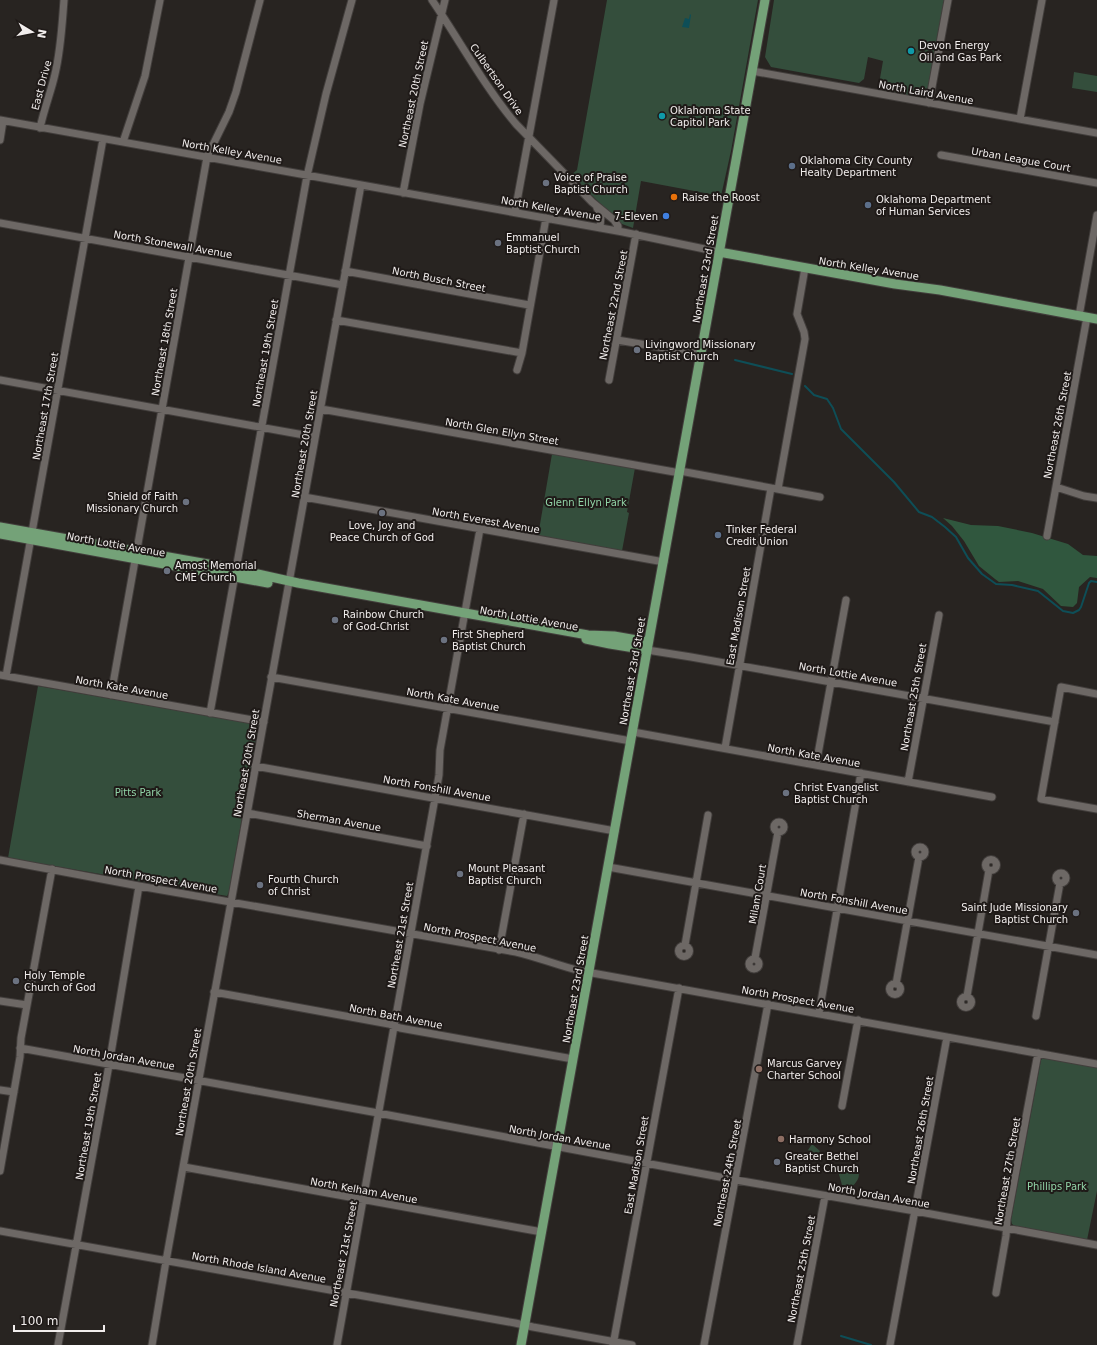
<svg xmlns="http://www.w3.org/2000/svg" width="1097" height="1345" font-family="'DejaVu Sans',sans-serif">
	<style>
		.green { fill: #344e3c }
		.forest { fill: #30573e }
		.water { fill: #0e4e57 }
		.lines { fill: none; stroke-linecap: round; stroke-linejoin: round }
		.stream { stroke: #0e4e57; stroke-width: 2 }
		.minor-casing { stroke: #423e3c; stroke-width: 9 }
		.major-casing { stroke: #423e3c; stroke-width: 11 }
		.minor { stroke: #6d6865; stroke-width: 7 }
		.major { stroke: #74a278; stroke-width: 9 }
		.culture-dot { fill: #0f9aa8; stroke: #1f1a18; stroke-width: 1.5 }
		.service-dot { fill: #5c6f8a; stroke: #1f1a18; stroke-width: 1.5 }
		.worship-dot { fill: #6b7280; stroke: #1f1a18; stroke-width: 1.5 }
		.food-dot { fill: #e8710a; stroke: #1f1a18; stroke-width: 1.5 }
		.shop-dot { fill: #3f7fe0; stroke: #1f1a18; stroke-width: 1.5 }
		.education-dot { fill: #8d6e63; stroke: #1f1a18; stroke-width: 1.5 }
		.labels { text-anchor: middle; stroke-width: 4; stroke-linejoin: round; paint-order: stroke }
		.poi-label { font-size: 10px; fill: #f1edec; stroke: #1f1a18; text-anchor: start }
		.street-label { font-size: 10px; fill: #f1edec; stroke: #1f1a18 }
		.park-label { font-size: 10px; fill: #92d5a8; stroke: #1f1a18 }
	</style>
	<rect width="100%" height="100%" fill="#282421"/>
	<!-- green -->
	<path class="green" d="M607,0h151l-27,151 -10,45 -80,-15 -8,47 -11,-4 -7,-6 -44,-43 6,-5z
		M774,0h172l-18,97 -5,2 -41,-9 -2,-2 -1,-4 4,-23 -15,-4 -4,22 -5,4 -88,-16 -6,-10z
		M1074,72l23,4v16l-25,-4z
		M552,454l83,14 -8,44 2,1 -7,38 -84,-15z
		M38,686l217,38 3,2 -29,166 -2,4 -219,-38z
		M1044,1057l53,10v124l-10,49 -71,-13 -4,-3 -1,-4 30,-160z
		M812,1144l8,7 -4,6 -8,-7z
		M843,1165l14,3c4,9 1,12 -5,19l-10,-2 -4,-14z"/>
	<!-- forest -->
	<path class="forest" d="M943,518l28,7 27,1 34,7 36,11 15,11 14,1v22l-7,-1 -11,10 -2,16 -4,4 -12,-1 -18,-17 -25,-8 -19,1 -4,-3 -16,-13 -15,-25 -12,-15z"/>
	<!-- water -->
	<path class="water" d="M690,14l1,1 -2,13 -7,-1 3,-9 4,1z"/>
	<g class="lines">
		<!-- stream -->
		<path class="stream" d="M735,360l57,14
			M805,386l9,9 13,4 6,9 8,21 53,53 25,30 13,5 13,10 11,10 12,21 14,16 14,10 16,1 26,6 25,20 10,2 6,-3 2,-3 8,-24 2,-2 6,1
			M841,1336l30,9"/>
		<!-- minor casing -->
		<g class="minor-casing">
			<path id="minor" d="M432,0c28,41 52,86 84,124l76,78 22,18 4,6v5
				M752,71l345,62
				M929,103l19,-103
				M1020,119l22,-119
				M0,120l623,112 96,20
				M40,128c4,-19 11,-36 15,-54 6,-25 7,-49 9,-74
				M0,140l3,-19
				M123,142l22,-66 15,-76
				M941,155l156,28
				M403,193l17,-89 25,-104
				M597,208l4,7 -1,13
				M515,212l39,-212
				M0,223l343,62
				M345,271l184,34
				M1079,316l18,-101
				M336,320l186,33
				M617,340l84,14
				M517,370l5,-17 24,-135
				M0,380l315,57
				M609,380l27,-146
				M321,409l359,64
				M680,471l140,26
				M1056,487l28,9 13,2
				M778,489l27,-150 -1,-7 -7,-18 8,-46
				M304,497l360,65
				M1047,536l40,-219
				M647,650l44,7 364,65
				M0,675l264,47
				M6,676l97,-537
				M271,677l360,64
				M1097,694l-36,-7 -20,112 56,10
				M111,695l96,-538 22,-45 7,-20 24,-92
				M210,713l97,-537 19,-82 26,-94
				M633,732l359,65
				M725,748l46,-260
				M816,765l30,-165
				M255,766l360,65
				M908,782l31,-167
				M247,813l180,33
				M774 827a5 5 0 1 1 10 0a5 5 0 1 1-10 0Z
				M915 852a5 5 0 1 1 10 0a5 5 0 1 1-10 0Z
				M985.5 865a5.5 5.5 0 1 1 11 0a5.5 5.5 0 1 1-11 0Z
				M0,860l139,26 377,66c22,5 43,14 65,19l516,93
				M608,867l489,88
				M1056 878a5 5 0 1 1 10 0a5 5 0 1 1-10 0Z
				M685,945l23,-130
				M678.5 951a5.5 5.5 0 1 1 11 0a5.5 5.5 0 1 1-11 0Z
				M499,950l25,-136
				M755,958l23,-126
				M749 964a5 5 0 1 1 10 0a5 5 0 1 1-10 0Z
				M889.5 989a5.5 5.5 0 1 1 11 0a5.5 5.5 0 1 1-11 0Z
				M896,984l23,-127
				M214,992l175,32 11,4 173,31
				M967,996l22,-126
				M960.5 1002a5.5 5.5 0 1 1 11 0a5.5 5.5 0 1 1-11 0Z
				M0,1001l27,4
				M819,1013l42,-240
				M1036,1016l24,-133
				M20,1048l358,65 358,67 179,31 182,34
				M0,1090l14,2
				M842,1106l16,-86
				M184,1167l358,65
				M0,1171l20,-114 1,-19 31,-169
				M0,1231l515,92 18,4 99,18
				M996,1293l10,-57 1,-17 31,-166
				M58,1345l51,-280 30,-179
				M152,1345l14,-84 195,-1076
				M337,1345l98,-547 4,-23 1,-25 40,-221
				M613,1345l66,-357
				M704,1345l64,-341
				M797,1345l28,-149
				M890,1345l57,-308"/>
		</g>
		<!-- major casing -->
		<g class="major-casing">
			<path id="major" d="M719,252l176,32 45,6 157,29
				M0,527l236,42 62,14 167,30 123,22 26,1 34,6
				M0,534l268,49
				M586,639l24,5 37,6
				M521,1345l52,-286 192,-1059"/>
		</g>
		<!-- minor -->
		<use href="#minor" class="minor"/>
		<!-- major -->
		<use href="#major" class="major"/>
	</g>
	<!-- markers -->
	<g class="culture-dot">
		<circle cx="911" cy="51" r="4"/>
		<circle cx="662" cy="116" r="4"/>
	</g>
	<g class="service-dot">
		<circle cx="792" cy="166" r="4"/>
		<circle cx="868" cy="205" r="4"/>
		<circle cx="718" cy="535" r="4"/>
	</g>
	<g class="worship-dot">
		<circle cx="546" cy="183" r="4"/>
		<circle cx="498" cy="243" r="4"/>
		<circle cx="637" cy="350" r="4"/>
		<circle cx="186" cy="502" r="4"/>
		<circle cx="382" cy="513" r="4"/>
		<circle cx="167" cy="571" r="4"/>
		<circle cx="335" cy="620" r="4"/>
		<circle cx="444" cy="640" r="4"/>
		<circle cx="786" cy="793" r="4"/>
		<circle cx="460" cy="874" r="4"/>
		<circle cx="260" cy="885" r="4"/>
		<circle cx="1076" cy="913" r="4"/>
		<circle cx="16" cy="981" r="4"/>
		<circle cx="777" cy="1162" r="4"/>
	</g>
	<circle class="food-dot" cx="674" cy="197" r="4"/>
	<circle class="shop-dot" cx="666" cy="216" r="4"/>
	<g class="education-dot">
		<circle cx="759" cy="1069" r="4"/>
		<circle cx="781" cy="1139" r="4"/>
	</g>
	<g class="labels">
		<!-- poi labels -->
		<g class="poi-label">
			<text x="919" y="49">Devon Energy<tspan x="919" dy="12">Oil and Gas Park</tspan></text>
			<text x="670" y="114">Oklahoma State<tspan x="670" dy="12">Capitol Park</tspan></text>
			<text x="800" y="164">Oklahoma City County<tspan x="800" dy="12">Healty Department</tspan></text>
			<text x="554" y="181">Voice of Praise<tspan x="554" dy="12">Baptist Church</tspan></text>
			<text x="682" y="201">Raise the Roost</text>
			<text x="876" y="203">Oklahoma Department<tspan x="876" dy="12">of Human Services</tspan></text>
			<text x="658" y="220" text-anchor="end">7-Eleven</text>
			<text x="506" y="241">Emmanuel<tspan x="506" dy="12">Baptist Church</tspan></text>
			<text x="645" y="348">Livingword Missionary<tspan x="645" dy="12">Baptist Church</tspan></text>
			<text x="178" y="500" text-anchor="end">Shield of Faith<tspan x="178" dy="12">Missionary Church</tspan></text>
			<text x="382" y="529" text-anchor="middle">Love, Joy and<tspan x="382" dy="12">Peace Church of God</tspan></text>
			<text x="726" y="533">Tinker Federal<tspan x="726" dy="12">Credit Union</tspan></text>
			<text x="175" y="569">Amost Memorial<tspan x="175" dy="12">CME Church</tspan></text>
			<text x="343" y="618">Rainbow Church<tspan x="343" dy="12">of God-Christ</tspan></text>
			<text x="452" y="638">First Shepherd<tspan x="452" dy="12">Baptist Church</tspan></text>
			<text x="794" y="791">Christ Evangelist<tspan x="794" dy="12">Baptist Church</tspan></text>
			<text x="468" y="872">Mount Pleasant<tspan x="468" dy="12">Baptist Church</tspan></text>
			<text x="268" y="883">Fourth Church<tspan x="268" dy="12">of Christ</tspan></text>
			<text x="1068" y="911" text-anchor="end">Saint Jude Missionary<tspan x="1068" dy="12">Baptist Church</tspan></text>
			<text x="24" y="979">Holy Temple<tspan x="24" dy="12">Church of God</tspan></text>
			<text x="767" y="1067">Marcus Garvey<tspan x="767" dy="12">Charter School</tspan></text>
			<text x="789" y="1143">Harmony School</text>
			<text x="785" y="1160">Greater Bethel<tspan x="785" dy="12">Baptist Church</tspan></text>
		</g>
		<!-- street labels -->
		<g class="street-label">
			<text transform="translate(497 79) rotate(55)" y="4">Culbertson Drive</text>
			<text transform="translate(41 85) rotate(-75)" y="4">East Drive</text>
			<text transform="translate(926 92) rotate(10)" y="4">North Laird Avenue</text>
			<text transform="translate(413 94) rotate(-78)" y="4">Northeast 20th Street</text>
			<text transform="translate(232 151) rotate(10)" y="4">North Kelley Avenue</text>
			<text transform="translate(1021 159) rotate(10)" y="4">Urban League Court</text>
			<text transform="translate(551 208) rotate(10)" y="4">North Kelley Avenue</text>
			<text transform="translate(173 244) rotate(10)" y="4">North Stonewall Avenue</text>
			<text transform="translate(869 268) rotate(9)" y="4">North Kelley Avenue</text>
			<text transform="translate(705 269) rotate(-80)" y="4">Northeast 23rd Street</text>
			<text transform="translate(439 279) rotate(11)" y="4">North Busch Street</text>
			<text transform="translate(613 305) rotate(-79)" y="4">Northeast 22nd Street</text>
			<text transform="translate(164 342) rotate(-80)" y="4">Northeast 18th Street</text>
			<text transform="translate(265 353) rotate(-80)" y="4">Northeast 19th Street</text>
			<text transform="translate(45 406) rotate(-80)" y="4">Northeast 17th Street</text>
			<text transform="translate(1057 425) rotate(-79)" y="4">Northeast 26th Street</text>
			<text transform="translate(502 431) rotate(10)" y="4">North Glen Ellyn Street</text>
			<text transform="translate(304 444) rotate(-80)" y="4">Northeast 20th Street</text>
			<text transform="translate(486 520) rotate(10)" y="4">North Everest Avenue</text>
			<text transform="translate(116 544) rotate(10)" y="4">North Lottie Avenue</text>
			<text transform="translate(738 616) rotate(-80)" y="4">East Madison Street</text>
			<text transform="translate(529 618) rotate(10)" y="4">North Lottie Avenue</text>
			<text transform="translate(632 671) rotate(-80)" y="4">Northeast 23rd Street</text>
			<text transform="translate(848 674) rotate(10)" y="4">North Lottie Avenue</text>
			<text transform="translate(122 687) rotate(10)" y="4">North Kate Avenue</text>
			<text transform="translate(913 697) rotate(-80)" y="4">Northeast 25th Street</text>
			<text transform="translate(453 699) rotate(10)" y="4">North Kate Avenue</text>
			<text transform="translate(814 755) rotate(10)" y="4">North Kate Avenue</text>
			<text transform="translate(246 763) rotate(-80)" y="4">Northeast 20th Street</text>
			<text transform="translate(437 788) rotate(10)" y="4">North Fonshill Avenue</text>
			<text transform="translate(339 820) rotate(10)" y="4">Sherman Avenue</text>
			<text transform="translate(161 879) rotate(10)" y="4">North Prospect Avenue</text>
			<text transform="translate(757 894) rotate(-80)" y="4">Milam Court</text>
			<text transform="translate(854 901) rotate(10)" y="4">North Fonshill Avenue</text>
			<text transform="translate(400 935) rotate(-80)" y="4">Northeast 21st Street</text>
			<text transform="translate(480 937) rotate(11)" y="4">North Prospect Avenue</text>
			<text transform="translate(575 989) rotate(-80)" y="4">Northeast 23rd Street</text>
			<text transform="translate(798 999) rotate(10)" y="4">North Prospect Avenue</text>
			<text transform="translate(396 1016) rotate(11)" y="4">North Bath Avenue</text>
			<text transform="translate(124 1057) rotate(10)" y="4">North Jordan Avenue</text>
			<text transform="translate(188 1082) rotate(-80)" y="4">Northeast 20th Street</text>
			<text transform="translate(88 1126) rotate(-80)" y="4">Northeast 19th Street</text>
			<text transform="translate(920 1130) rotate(-80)" y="4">Northeast 26th Street</text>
			<text transform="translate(560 1137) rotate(10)" y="4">North Jordan Avenue</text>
			<text transform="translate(636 1165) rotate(-80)" y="4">East Madison Street</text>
			<text transform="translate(1007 1171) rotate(-80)" y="4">Northeast 27th Street</text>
			<text transform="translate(727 1173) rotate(-79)" y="4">Northeast 24th Street</text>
			<text transform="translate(364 1190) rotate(10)" y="4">North Kelham Avenue</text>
			<text transform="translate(879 1195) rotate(10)" y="4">North Jordan Avenue</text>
			<text transform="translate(343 1254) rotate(-79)" y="4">Northeast 21st Street</text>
			<text transform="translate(259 1267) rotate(10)" y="4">North Rhode Island Avenue</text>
			<text transform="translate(801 1269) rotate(-79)" y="4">Northeast 25th Street</text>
		</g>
		<!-- park labels -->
		<g class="park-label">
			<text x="586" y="506">Glenn Ellyn Park</text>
			<text x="138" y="796">Pitts Park</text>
			<text x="1057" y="1190">Phillips Park</text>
		</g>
	</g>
	<!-- north arrow -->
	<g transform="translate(32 32) rotate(100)" stroke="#1f1a18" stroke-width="3" paint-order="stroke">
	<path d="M0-3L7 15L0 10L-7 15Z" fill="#f1edec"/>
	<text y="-6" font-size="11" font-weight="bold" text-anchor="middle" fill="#f1edec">N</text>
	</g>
	<!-- scale -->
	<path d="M14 1325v6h90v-6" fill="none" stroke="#f1edec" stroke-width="2"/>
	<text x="20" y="1325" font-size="12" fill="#f1edec" stroke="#1f1a18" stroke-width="3" paint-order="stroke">100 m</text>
</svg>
